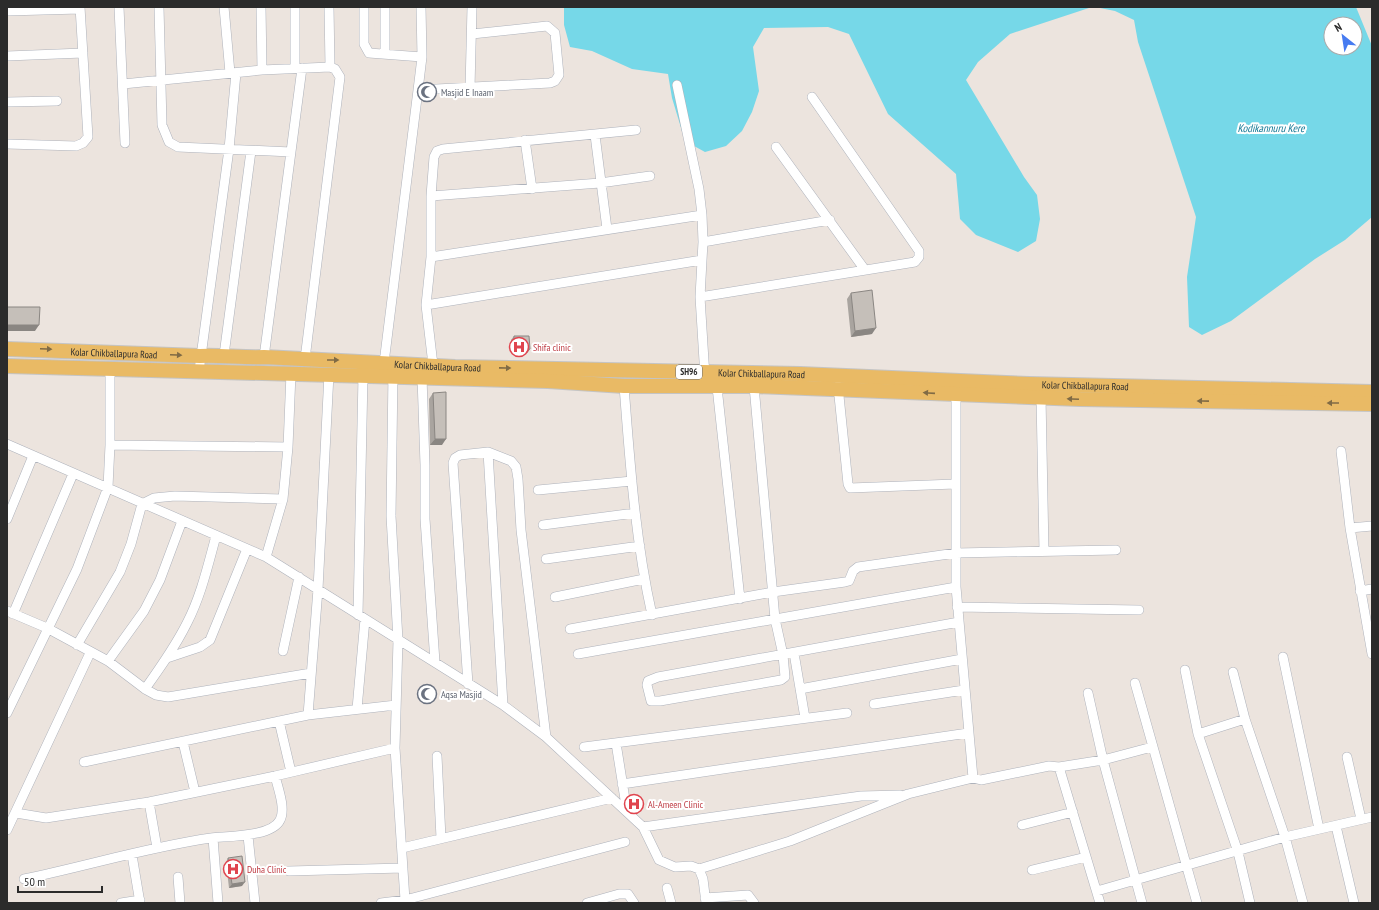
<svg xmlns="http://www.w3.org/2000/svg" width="1379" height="910" font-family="'PT Sans Narrow',sans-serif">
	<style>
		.water { fill: #76d8e8; fill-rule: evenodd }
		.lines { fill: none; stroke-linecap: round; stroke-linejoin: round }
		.street-casing { stroke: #aeb2bb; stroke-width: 10 }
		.primary-casing { stroke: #c4c4c4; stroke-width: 16 }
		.street { stroke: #fff; stroke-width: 9 }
		.primary { stroke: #e9ba65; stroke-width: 14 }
		.wall { fill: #a9a49f }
		.shaded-wall { fill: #8a8682 }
		.building { fill: #c5bfb9; stroke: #8a8682 }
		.oneway { fill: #806b45 }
		.labels { text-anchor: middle; stroke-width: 4; stroke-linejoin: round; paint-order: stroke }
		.shield { fill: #fff; stroke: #6b6b6b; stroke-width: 1 }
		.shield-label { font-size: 9px; font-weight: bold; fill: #2b2b2b }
		.worship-label { font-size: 10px; fill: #5b616d; stroke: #fff; text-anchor: start }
		.health-label { font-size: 10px; fill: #be3a42; stroke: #fff; text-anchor: start }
		.street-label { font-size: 10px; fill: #2b2b2b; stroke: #fff }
		.water-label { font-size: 11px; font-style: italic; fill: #147995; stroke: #fff }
	</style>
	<rect width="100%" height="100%" fill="#ece4de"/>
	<!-- water -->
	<path class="water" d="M564,7h528l-82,27 -32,28 -12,18 58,97 13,18 3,24 -4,22 -18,11 -42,-17 -16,-16 -4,-45 -68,-60 -39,-80 -21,-7 -64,1 -11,19 6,44 -7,21 -10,19 -16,15 -21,6 -20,-11 -13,-43 -4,-24 -36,-5 -40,-18 -22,-4 -6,-22z
		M1095,7h261l16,39v171l-27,23 -30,19 -84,62 -29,14 -13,-8 -2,-50 9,-60 -58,-175 -4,-22 -19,-9zM1331,24h24v24h-24z"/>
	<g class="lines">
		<!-- street casing -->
		<g class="street-casing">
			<path id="street" d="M119,7l6,136
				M159,7l3,118 7,17 9,5 113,5
				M224,7l6,66
				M261,7l1,63
				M295,7v61
				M329,7l1,60
				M364,7v37l5,9 53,4
				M385,7v47
				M7,11l73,-2
				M7,56l76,-3
				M123,84l139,-14 68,-3 5,2 5,8 -35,282
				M677,85l22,104 3,26 1,27 -3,55 5,80
				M470,88l2,-81
				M418,90l132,-7 5,-2 4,-6 -4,-42 -8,-7 -75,8
				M7,102l50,-1
				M595,135l12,94
				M525,140l7,49
				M7,144l69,2 7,-3 5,-6 -8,-130
				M776,147l89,123
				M431,196l169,-13 50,-7
				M703,242l127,-22
				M431,257l271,-42
				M700,297l215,-35 4,-5v-6l-107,-154
				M426,305l276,-45
				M224,355l27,-204
				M264,357l38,-289
				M384,363l34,-273 4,-33 -1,-50
				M433,365l-7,-60 5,-48v-61l3,-39 3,-6 6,-2 193,-19
				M199,371l30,-222 7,-76
				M393,373l-2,143 7,124 -3,108 10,152
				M422,377l3,88v54l10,143
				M624,386c6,77 11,153 28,229
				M754,386l21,233 8,36 2,22 -4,3 -121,21h-9l-4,-16 1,-4 10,-4 301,-55
				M838,386l10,98 2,4 105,-4
				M717,387l23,212
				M956,394v193l17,191 8,2 68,-14 10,1 41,136
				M1041,397l3,154
				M7,444l259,113 237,148 43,32 97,90 16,33 16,7 16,-1 8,3 4,10 3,24
				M110,445l178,2
				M1341,451l9,77 22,126
				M488,452l15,253
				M538,490l94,-9
				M7,519l26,-63
				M543,525l92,-12
				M1350,528l22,-2
				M266,557l17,-58 5,-52 3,-74
				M546,559l94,-13
				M1360,591l12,-2
				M555,597l89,-18
				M957,607l182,3
				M7,611l40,17 61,33 37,28 11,6 12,2 143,-24
				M13,614l60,-140
				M358,615l5,-239
				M570,629l203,-37 72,-10 4,-1 4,-10 5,-4 98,-14 160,-3
				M77,645l43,-73 11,-28 11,-40 12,-6 21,-2 108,3
				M283,651l16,-74
				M794,653l11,65
				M578,654l378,-67
				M1283,657l36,172
				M167,658l33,-11 10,-7 37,-91
				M108,661l36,-50 16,-31 22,-59
				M1185,670l13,64 40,118 12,51
				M1233,672l12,47 40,118 18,66
				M1135,683l62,220
				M468,684l-15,-221 2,-5 5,-3 28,-3 23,9 5,6 2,12 3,51 25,207
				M145,689c15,-21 30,-42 42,-66 14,-27 21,-58 29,-87
				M800,689l162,-30
				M1088,693l15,67 39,143
				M874,704l90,-14
				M357,709l8,-90
				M7,713l70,-144 31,-82 2,-42v-77
				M308,715l10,-126 11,-215
				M279,721l12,51
				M1198,734l47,-15
				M183,742l12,50
				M616,743l11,69
				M584,747l263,-34
				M437,756l4,82
				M1347,757l14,62
				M84,762l224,-47 88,-10
				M1059,767l44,-7 49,-13
				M622,784l346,-51
				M149,802l8,46
				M16,813l30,5 103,-16 126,-26 120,-28
				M1022,825l51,-13
				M1336,826l18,77
				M643,827l218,-31 39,-1
				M7,830l83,-177
				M248,836l7,67
				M213,838l5,65
				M402,848l210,-50
				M132,855l8,48
				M699,869l91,-28 118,-47 65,-16
				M1032,870l54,-13
				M289,871l114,-3
				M178,877l2,26
				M24,879c63,-13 124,-32 187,-41 16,-2 61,-1 69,-18 6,-11 -2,-32 -5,-44
				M667,888l4,15
				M1097,891l188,-54 87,-20
				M705,898l43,-3 6,8
				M121,903l19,-3
				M381,903l24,-3 220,-58
				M587,903l32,-9h9l6,9"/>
		</g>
		<!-- primary casing -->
		<g class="primary-casing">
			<g id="primary">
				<path id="s1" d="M7,349l193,7c22,-1 43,2 64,1l191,10 345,7 229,10 343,8"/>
				<path d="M7,366l541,15 76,5h130l326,13 292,5"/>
			</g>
		</g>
		<!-- street -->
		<use href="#street" class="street"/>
		<!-- primary -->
		<use href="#primary" class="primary"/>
	</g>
	<!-- wall -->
	<path class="wall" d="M851,293l21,41 -21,3 -4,-38z
		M514,336l16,13 -3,4h-16v-13z
		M433,393l9,52h-12l-1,-46z
		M228,858l14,28 -13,2 -3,-26z"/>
	<!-- shaded-wall -->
	<path class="shaded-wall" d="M7,325h32l-4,6h-28z
		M876,328l-4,6 -21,3 4,-6z
		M514,349h16l-3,4h-16z
		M435,439h11l-4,6h-12z
		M245,882l-3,4 -13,2 3,-4z"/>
	<!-- building -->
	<path class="building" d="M872,290l4,38 -21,3 -4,-38z
		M7,307h33l-1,18h-32z
		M514,336h15l1,13h-16z
		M446,392v47h-11l-2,-46z
		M242,856l3,26 -13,2 -4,-26z"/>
	<!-- one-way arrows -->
	<defs><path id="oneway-solid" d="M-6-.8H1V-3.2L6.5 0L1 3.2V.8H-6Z"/></defs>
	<g class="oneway">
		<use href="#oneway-solid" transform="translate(46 349) rotate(2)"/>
		<use href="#oneway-solid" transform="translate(176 355) rotate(3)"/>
		<use href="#oneway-solid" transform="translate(333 360)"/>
		<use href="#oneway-solid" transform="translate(505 368) rotate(1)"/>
		<use href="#oneway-solid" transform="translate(929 393) rotate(-176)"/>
		<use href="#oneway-solid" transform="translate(1073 399) rotate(-177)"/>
		<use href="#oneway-solid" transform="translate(1203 401) rotate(-179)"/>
		<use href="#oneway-solid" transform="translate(1333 403) rotate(-180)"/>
	</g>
	<!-- icons -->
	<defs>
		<g id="mosque-ring" transform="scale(1)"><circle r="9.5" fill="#fff" stroke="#6b7280" stroke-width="1.5"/><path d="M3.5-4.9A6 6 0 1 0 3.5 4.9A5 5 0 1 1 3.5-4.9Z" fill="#6b7280"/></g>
		<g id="hospital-ring" transform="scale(1)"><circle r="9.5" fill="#fff" stroke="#e0444e" stroke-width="1.5"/><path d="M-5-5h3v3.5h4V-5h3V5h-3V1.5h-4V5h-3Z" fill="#e0444e"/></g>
	</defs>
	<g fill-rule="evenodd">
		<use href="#mosque-ring" x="427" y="92"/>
		<use href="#hospital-ring" x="519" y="347"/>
		<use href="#mosque-ring" x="427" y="694"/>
		<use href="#hospital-ring" x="634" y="804"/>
		<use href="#hospital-ring" x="233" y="869"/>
	</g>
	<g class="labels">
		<!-- shield labels -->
		<rect class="shield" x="676" y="365" width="26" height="14" rx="3"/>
		<g class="shield-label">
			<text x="689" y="375">SH96</text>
		</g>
		<!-- worship labels -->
		<g class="worship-label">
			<text x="441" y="96">Masjid E Inaam</text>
			<text x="441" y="698">Aqsa Masjid</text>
		</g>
		<!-- health labels -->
		<g class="health-label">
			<text x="533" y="351">Shifa clinic</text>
			<text x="648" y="808">Al-Ameen Clinic</text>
			<text x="247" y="873">Duha Clinic</text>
		</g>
		<!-- street labels -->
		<g class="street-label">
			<text dy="4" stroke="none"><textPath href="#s1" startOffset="107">Kolar Chikballapura Road</textPath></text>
			<text dy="4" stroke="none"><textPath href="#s1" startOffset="431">Kolar Chikballapura Road</textPath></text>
			<text dy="4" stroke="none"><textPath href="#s1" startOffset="755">Kolar Chikballapura Road</textPath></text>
			<text dy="4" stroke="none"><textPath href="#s1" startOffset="1079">Kolar Chikballapura Road</textPath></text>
		</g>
		<!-- water labels -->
		<g class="water-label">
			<text x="1271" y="132">Kodikannuru Kere</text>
		</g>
	</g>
	<!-- border -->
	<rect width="1379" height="910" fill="none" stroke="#2b2b2b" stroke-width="16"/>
	<!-- north arrow -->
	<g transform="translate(1343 36) rotate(330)"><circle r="19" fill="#ffffff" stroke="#aaaaaa"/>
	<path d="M0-3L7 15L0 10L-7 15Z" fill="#467bf1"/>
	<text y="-6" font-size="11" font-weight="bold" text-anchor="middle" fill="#2b2b2b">N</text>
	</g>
	<!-- scale -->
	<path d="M18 886v6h84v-6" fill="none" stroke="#2b2b2b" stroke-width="2"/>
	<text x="24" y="886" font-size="12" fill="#2b2b2b" stroke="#ffffff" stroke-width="3" paint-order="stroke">50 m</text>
</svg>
